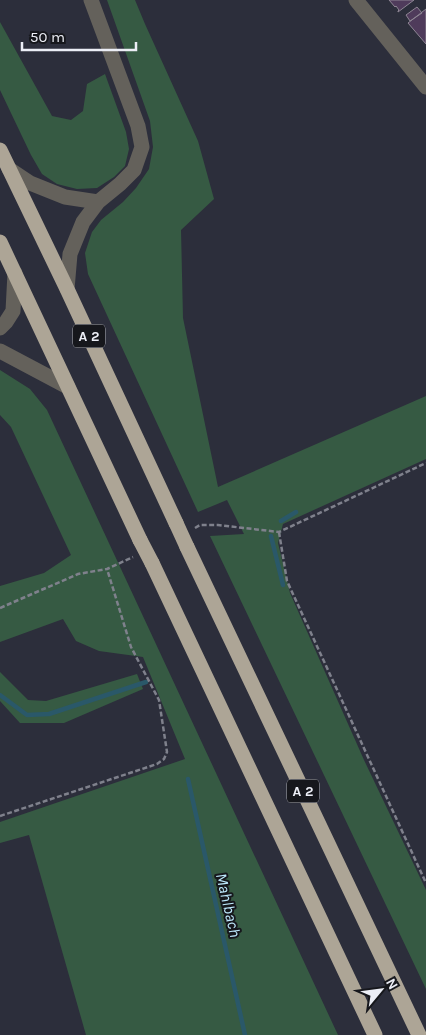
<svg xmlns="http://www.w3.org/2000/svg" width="426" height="1035" font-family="Karla,sans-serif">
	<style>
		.green { fill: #365a43 }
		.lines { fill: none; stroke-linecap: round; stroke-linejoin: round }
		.stream { stroke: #2a5869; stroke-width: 4.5 }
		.building { fill: #4f3b5b; stroke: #8e8694 }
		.path { stroke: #7f818c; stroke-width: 2.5; stroke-dasharray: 5 2.5; stroke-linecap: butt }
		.minor { stroke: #64615b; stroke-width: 15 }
		.highway { stroke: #ada596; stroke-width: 15 }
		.highway-bridge { stroke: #ada596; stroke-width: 15 }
		.labels { text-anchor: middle; stroke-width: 4; stroke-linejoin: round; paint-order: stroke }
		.shield { fill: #16171c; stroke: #acaeb5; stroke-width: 1 }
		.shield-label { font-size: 14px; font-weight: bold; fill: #eceef6 }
		.water-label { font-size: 16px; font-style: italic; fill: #bce8fb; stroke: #16171c }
	</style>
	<rect width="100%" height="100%" fill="#2c2e3b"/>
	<!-- green -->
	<path class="green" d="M107,0h28l10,24 53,117 16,58 -33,31 2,88 35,169 208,-91v63l-143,65 -5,19 12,50 74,167 62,130v99l-216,-453 34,-2 -17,-34 -29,12 -110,-238 -3,-21 7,-21 9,-12 22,-18 13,-14 13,-19 4,-22 -3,-26z
		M0,22l52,94 19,4 12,-9 4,-27 18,-10 21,58 3,17 -4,17 -11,11 -17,11 -20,1 -20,-5 -15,-10 -11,-19 -31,-65z
		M0,370l30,19 17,21 291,625h-252l-57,-200 -29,8v-21l185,-63 -42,-102 -44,-6 -23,-10 -13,-22 -63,23v-56l44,-13 27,-18 -60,-128 -11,-12z
		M0,672l28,28 18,1 91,-27 6,15 -79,34h-44l-20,-22z"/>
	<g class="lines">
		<!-- stream -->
		<path class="stream" d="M281,521l15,-9
			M271,536l12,49
			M0,695l27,20 22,-1 97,-32
			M188,779l57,256"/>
	</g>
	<!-- building -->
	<path class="building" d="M389,0h25l-16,12v-1l1,-1 -3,-4 -1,1z
		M417,7l5,6 -12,8 -4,-6z
		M426,9v35l-18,-21z"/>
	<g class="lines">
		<!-- path -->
		<path class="path" d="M195,528l5,-3h18l61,7 147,-69
			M279,532l8,49 139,302
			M0,608l78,-34 29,-5 26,-12
			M0,816l157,-52 7,-5 3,-7 -8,-52 -28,-53 -24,-78"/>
		<!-- minor -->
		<path class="minor" d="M356,0l70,87
			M9,169l21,14 35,14 33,5
			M67,289l3,-35 13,-32 15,-20 22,-18 14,-14 8,-23 -4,-21 -47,-126
			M0,328l6,-6 7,-11 2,-38
			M0,351l68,36"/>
		<!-- highway -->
		<path class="highway" d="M0,150l67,139 109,234
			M0,242l140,298
			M187,547l232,488
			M152,563l223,472"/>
		<!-- highway-bridge -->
		<path class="highway-bridge" d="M176,523l11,24
			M140,540l12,23"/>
	</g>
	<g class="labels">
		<!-- shield labels -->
		<g class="shield">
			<rect x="73" y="324.5" width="32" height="23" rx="4"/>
			<rect x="287" y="779.5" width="32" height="23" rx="4"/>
		</g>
		<g class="shield-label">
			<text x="89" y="341">A 2</text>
			<text x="303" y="796">A 2</text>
		</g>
		<!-- water labels -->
		<g class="water-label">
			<text transform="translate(229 905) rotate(77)" y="6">Mahlbach</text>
		</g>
	</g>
	<!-- north arrow -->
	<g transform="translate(381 990) rotate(61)" stroke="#16171c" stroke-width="4" paint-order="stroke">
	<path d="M0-4L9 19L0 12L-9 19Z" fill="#eceef6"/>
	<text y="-8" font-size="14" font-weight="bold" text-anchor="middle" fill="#eceef6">N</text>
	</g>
	<!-- scale -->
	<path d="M22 42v8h114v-8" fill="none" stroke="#eceef6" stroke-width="2.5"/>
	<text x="30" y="42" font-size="15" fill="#eceef6" stroke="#16171c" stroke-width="4" paint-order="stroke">50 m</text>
</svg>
